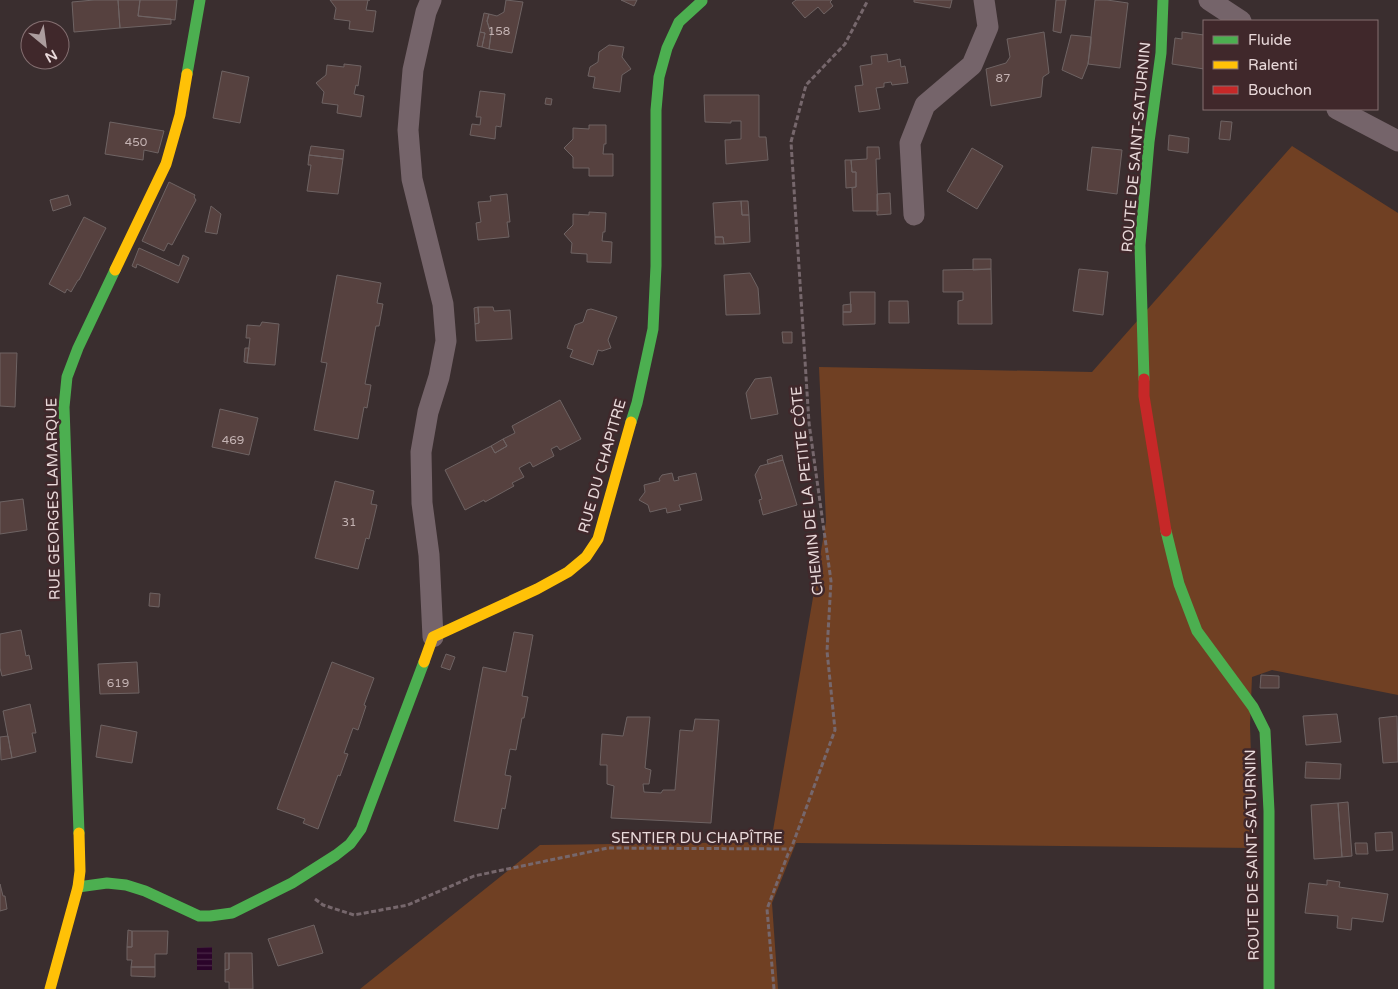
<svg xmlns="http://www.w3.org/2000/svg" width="1398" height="989" font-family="'Varela Round',sans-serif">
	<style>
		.grass { fill: #704023 }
		.water { fill: url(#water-rules) }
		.building { fill: #56413f; stroke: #6e6363 }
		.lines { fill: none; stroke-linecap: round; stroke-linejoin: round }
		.path { stroke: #76676c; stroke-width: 3; stroke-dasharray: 5 2.5; stroke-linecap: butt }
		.street { stroke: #75646a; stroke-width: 21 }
		.fast { stroke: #4caf50; stroke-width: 11 }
		.slow { stroke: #ffc107; stroke-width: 11 }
		.jam { stroke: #c62828; stroke-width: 11 }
		.labels { text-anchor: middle; stroke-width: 5; stroke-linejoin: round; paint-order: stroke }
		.number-label { font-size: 12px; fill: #c4b3b3 }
		.street-label { font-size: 15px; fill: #e9d9da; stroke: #40282b }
	</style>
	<defs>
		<pattern id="water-rules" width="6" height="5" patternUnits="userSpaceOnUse" patternTransform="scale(1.25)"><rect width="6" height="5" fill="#2b042a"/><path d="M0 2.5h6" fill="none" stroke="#4a2848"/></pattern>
	</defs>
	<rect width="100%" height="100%" fill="#3a2e2f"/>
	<!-- grass -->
	<path class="grass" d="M1292,146l106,67v482l-126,-25 -20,7 -2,48 4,123 -458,-5 -24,60 6,86h-418l180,-144 231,-3 55,-320 -7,-155 273,5z"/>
	<!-- water -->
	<path class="water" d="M212,947v23h-15v-22z"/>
	<!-- building -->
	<path class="building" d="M94,0h24l2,28 -46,4 -2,-30z
		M118,0h22l-2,16 33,3v5l-51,4z
		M140,0h37l-2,20 -37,-4z
		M330,0h40h-2l-2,10 10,1 -3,21 -24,-3 1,-8 -16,-2 2,-11z
		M506,0l17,2 -11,51 -23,-4 2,-15 -4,-13 2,-7 8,2 7,-4z
		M621,0h16l-3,6z
		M796,0h36l-2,2 3,4 -9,8 -6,-7 -13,11 -13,-15z
		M914,0h38l-2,8 -36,-6z
		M1056,0h10l-5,33 -8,-2z
		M1095,0h12l21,3 -8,65 -32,-4z
		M484,13l5,1 -2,7 4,13 -2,15 -7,-2 3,-14 -5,-1z
		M480,32l5,1 -3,14 -5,-1z
		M1044,32l5,41 -6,4 -2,20 -50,9 -5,-37 20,-6 4,-6 -3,-18z
		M1182,32l22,3v34l-32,-5 3,-26 7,1z
		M1071,35l20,2v6l-3,21 -6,15 -20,-9z
		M609,45l15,2 -2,10 9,12 -9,6 -2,17 -27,-4 2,-11 -7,-1 2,-9 8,-5 1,-10z
		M887,54l1,8 12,-3 1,8 4,-1 3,17 -16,2 -1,-3 -7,1v4l-8,1 4,21 -21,3 -4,-26 8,-1 -3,-19 12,-2 -1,-8z
		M344,64l17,2 -3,20 -2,-1 -2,9 10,2 -3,21 -24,-4 1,-8 -16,-2 2,-11 -8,-9 10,-8 1,-10 17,2z
		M222,71l27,6 -9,46 -27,-5z
		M480,91l25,3 -4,33 -5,-1 -1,13 -25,-4 2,-11 8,1 1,-8h-5z
		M704,95h55v42h7l2,23 -42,4 -1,-24 16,-1v-18h-10v2l-26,-1z
		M546,98l6,1 -1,6 -6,-1z
		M1221,121l11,1 -2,18 -11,-1z
		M110,122l54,9 -6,22 -14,-3 -1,10 -38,-6z
		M589,125h17v19h-2l-1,10h10v22h-24v-8h-16v-11l-9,-9 9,-9v-11l16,1z
		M1169,135l20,3 -1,15 -20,-3z
		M311,146l33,4 -1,9 -34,-4z
		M867,147h12l1,12h-4l2,52h-25l-1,-23 4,-1v-15h-4l-1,-12 16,-1z
		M1092,147l30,3 -5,44 -30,-4z
		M972,148l31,18 -26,43 -30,-18z
		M309,155l34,4 -5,35 -31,-3 4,-26h-3z
		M845,160h6l1,12h4v15l-10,1z
		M169,182l26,13 -1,2 2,3 -24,45 -4,-2 -4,8 -22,-10z
		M890,193l1,21 -14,1v-21z
		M507,194l3,28h-3l2,15 -31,3 -2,-17 5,-1 -3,-20 13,-1 -1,-5z
		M68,195l3,10 -18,6 -3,-11z
		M741,201l1,14h7l1,27 -26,2 -1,-7h-8l-2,-34z
		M741,201h7l1,14h-7z
		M211,206l10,8 -4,20 -12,-2z
		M589,212l17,1 -1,19h-2l-1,9 10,1 -1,21 -24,-1v-8l-16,-1 1,-10 -8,-9 9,-9v-11l16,1z
		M84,217l22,11 -27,52h-1l-7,12 -4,-3 -2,4 -16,-9z
		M715,237h8l1,7h-9z
		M139,248l40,18 4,-11 6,3 -11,25 -41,-19 -1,4 -4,-2z
		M973,259h18v10l-18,1z
		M991,269l1,55h-34v-23l5,-1v-8h-20v-22z
		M1079,269l29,3 -5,43 -30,-4z
		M750,273l8,15 2,26 -34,1 -2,-40z
		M337,275l44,8 -4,20 6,1 -4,22h-3l-11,58 6,1 -4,23 -3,-1 -6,32 -44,-9 13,-67 -6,-1z
		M850,292h25v32l-32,1v-13h8z
		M889,301h19l1,22h-20z
		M851,304v8h-8v-7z
		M478,307h15l1,4 16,-1 2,29 -36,2 -1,-17 4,-1z
		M478,307l1,16 -4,1 -1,-16z
		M591,309l26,8 -9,23 3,8 -9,3 -4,-1 -5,15 -23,-8 3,-7 -6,-2 8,-23 8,-3 4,-12z
		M262,322l17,2 -4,41 -28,-2 3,-25h-4l1,-13 13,1z
		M782,332h10v11h-9z
		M245,348h4l-2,15 -3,-1z
		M0,353h17l-2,54 -15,-1z
		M771,377l7,37 -27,5 -5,-26 9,-14z
		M560,400l21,39 -21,11 -3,-4 -6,3 3,7 -21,11 -3,-5 -11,6 5,9 -12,6 2,3 -29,16 -1,-2 -19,10 -20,-40 46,-24 4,7 12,-7 -4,-7 12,-6 -3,-7z
		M220,409l38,9 -9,37 -37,-8z
		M503,439l4,7 -12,7 -4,-7z
		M782,455l1,5 -15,4 -1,-4z
		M783,460l14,45 -34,10 -4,-15 3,-1 -7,-24 5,-9z
		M672,473l2,8 5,-1 -1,-3 18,-4 6,27 -23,5 2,5 -14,3 -1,-5 -16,4 -2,-7 -9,-5 6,-8 -1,-7 16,-4 -1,-2 3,-4z
		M335,481l39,10 -3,13 6,1 -8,34 -3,-1 -8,31 -43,-11z
		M23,499l4,31 -27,4v-32z
		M150,593l10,1 -1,13 -10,-1z
		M21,630l5,26 3,-1 3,14 -30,7 -2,-8v-34z
		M514,632l19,3 -11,61 6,1 -4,21h-2l-6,32 -6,-1 -5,26 6,1 -6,33 -3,-1 -4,21 -44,-8 29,-154 23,5z
		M446,654l9,3 -5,13 -9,-3z
		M137,662l2,31 -39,1 -2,-30z
		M332,662l42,16 -10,27 2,1 -8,24 -5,-2 -9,25 4,1 -8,22 -2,-1 -20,54 -15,-6 2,-4 -28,-10z
		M1261,675l18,1v12h-19z
		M30,704l6,29h-4l4,19 -24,6 -9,-47z
		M1337,714l4,28 -35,3 -3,-29z
		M1397,716l1,46 -15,1 -4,-45z
		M627,717h23l-5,51 6,2 -2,14h-6l1,8 17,1 2,-3h12l5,-60 13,1 2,-12 24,1 -8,103 -100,-5 3,-32 -7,-2v-19h-7l2,-31 21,2z
		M101,725l36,7 -5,31 -36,-6z
		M8,736l4,22 -11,2 -1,-23z
		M1306,762l35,2 -1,15 -35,-1z
		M1348,802l4,54 -10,1 -4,-54z
		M1338,803l4,54 -28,2 -3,-54z
		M1392,832l1,18 -17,1 -1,-18z
		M1355,843h12l1,11h-12z
		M1327,880l13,2 -1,5 49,7 -5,28 -31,-4 -1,12 -14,-2 1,-12 -33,-3 4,-30 18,2z
		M0,884l3,12h2l2,13 -7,2z
		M314,925l9,28 -45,13 -10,-27z
		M128,930l4,1v16h-5z
		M132,931h36l-1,23h-12v13h-24l1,-7h-5v-13h5z
		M225,953h4v16l-4,1z
		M229,953h23l1,36h-24v-7h-4v-12l4,-1z
		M131,967h24v10l-24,-1z"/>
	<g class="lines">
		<!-- path -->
		<path class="path" d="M315,899l8,6 31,10 54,-10 66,-29 134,-28 182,1
			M774,989l-7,-80 21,-55 3,-5 44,-119 -8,-79 4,-70 -22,-158 -18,-281 15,-57 39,-41 23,-44"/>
		<!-- street -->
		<path class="street" d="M431,0l-5,12 -13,58 -5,60 4,49 31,125 3,37 -7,36 -11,35 -7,40 1,51 7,52 4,82
			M1209,0l32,21
			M1337,109l61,32
			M914,215l-4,-72 15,-38 47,-40 16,-38 -4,-27"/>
		<!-- fast -->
		<path class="fast" d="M187,74l13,-74
			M1144,379l-4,-134 9,-103 12,-89 2,-53
			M631,422l6,-19 16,-74 3,-63v-156l3,-33 8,-29 12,-26 23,-21
			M1166,531l13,53 18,47 56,76 12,24 4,80v178
			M79,833l-15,-426 3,-30 11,-29 37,-78
			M78,887l29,-4 19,2 19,6 54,25h11l22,-3 60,-30 44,-28 14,-11 11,-15 63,-167"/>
		<!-- slow -->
		<path class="slow" d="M115,270l51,-106 14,-49 7,-41
			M424,662l9,-25 104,-48 31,-17 18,-15 12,-18 33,-117
			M50,989l28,-102 2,-16 -1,-38"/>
		<!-- jam -->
		<path class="jam" d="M1144,379v17l22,135"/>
	</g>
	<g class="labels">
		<!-- number labels -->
		<g class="number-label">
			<text x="499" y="35">158</text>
			<text x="1003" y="82">87</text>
			<text x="136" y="146">450</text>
			<text x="233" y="444">469</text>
			<text x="349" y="526">31</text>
			<text x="118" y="687">619</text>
		</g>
		<!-- street labels -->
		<g class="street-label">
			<text transform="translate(1136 147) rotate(-85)" y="5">ROUTE DE SAINT-SATURNIN</text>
			<text transform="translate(602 466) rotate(-74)" y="5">RUE DU CHAPITRE</text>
			<text transform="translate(807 491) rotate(-96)" y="5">CHEMIN DE LA PETITE CÔTE</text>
			<text transform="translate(53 499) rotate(-91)" y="5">RUE GEORGES LAMARQUE</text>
			<text x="697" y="843">SENTIER DU CHAPÎTRE</text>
			<text transform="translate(1252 855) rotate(-91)" y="5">ROUTE DE SAINT-SATURNIN</text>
		</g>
	</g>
	<!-- legend -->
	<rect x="1203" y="20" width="175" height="90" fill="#40282b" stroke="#846f71"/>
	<rect x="1213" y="36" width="25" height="8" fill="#4caf50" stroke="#846f71"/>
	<text x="1248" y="45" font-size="15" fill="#e9d9da">Fluide</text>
	<rect x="1213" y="61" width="25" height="8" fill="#ffc107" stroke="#846f71"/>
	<text x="1248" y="70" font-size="15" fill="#e9d9da">Ralenti</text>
	<rect x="1213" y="86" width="25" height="8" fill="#c62828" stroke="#846f71"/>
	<text x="1248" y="95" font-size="15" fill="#e9d9da">Bouchon</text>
	<!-- north arrow -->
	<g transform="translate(45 45) rotate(151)"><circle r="24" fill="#40282b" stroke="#846f71"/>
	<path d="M0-4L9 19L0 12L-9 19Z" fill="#ac9d9e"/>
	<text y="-8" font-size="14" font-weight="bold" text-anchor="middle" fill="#e9d9da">N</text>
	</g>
</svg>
